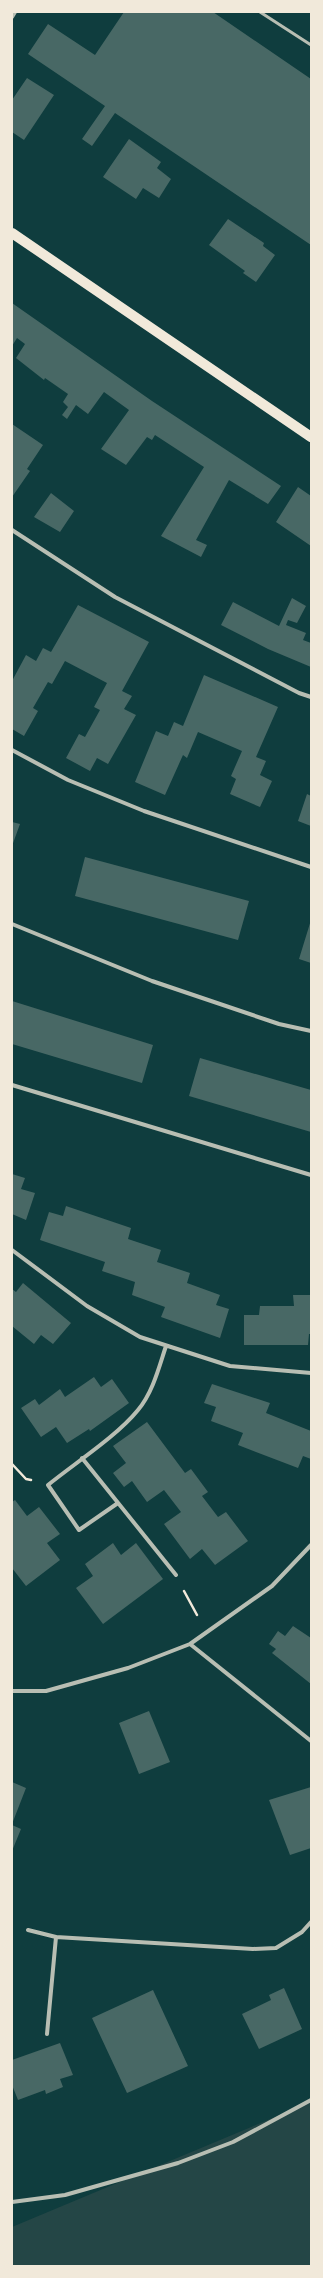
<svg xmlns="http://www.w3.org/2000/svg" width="323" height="2278" font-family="'PT Sans Narrow',sans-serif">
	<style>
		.green { fill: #244646 }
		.building { fill: #486865 }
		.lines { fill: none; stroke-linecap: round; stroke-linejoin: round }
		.path { stroke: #f1e9da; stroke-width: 2.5 }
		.service { stroke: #b8beb3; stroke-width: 3 }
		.minor { stroke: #b8beb3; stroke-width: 4 }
		.primary { stroke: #f1e9da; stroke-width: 10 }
	</style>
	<rect width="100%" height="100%" fill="#0f3d3e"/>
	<!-- green -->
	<path class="green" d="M311,2102v164h-299v-39z"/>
	<!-- building -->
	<path class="building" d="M124,12h89l98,67v166l-196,-132 -23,33 -10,-7 23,-33 -77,-52 20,-30 47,31z
		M27,78l27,17 -30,45 -12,-8v-32z
		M129,139l32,23 -4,6 14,11 -12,19 -16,-10 -7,11 -33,-22z
		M228,219l36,24 -1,3 12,9 -19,27 -13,-9 2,-2 -36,-26z
		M12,303l140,98 129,85 -13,18 -39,-24 -33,60 11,5 -6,12 -40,-21 43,-69 -49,-32 -3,5 -5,-3 -21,28 -25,-16 28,-39 -25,-18 -16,22 -12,-9 -9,14 -5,-4 6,-8 -5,-5 5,-8 -23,-16 -1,2 -28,-22 9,-14 -8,-6 -5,8z
		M12,424l31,21 -16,24 3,2 -18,26z
		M298,487l13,9v50l-35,-24z
		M51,493l23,18 -14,21 -26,-15z
		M292,598l14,8 -9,17 -9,-3 -2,5 20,8 -3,7 8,3v24l-43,-18 -47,-24 12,-23 46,24z
		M78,605l71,37 -27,49 10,5 -8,13 12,6 -28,49 -11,-6 -7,13 -24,-13 13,-24 6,3 15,-27 -6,-3 13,-24 -42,-22 -13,23 -4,-2 -15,26 5,3 -14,25 -12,-7v-48l14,-26 10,6 7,-13 8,4z
		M204,675l74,32 -22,50 10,4 -6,14 12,6 -12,26 -30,-13 6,-15 -5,-3 11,-25 -44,-19 -11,26 -4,-3 -18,40 -30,-13 21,-51 12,5 6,-14 9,4z
		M307,794l4,2v30l-13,-5z
		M12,822l8,2 -8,22z
		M85,857l164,44 -11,39 -163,-44z
		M311,920v43l-12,-4z
		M12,1001l141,44 -11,38 -130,-39z
		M200,1058l111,32v42l-122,-36z
		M12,1174l13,4 -4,11 14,4 -9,27 -14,-6z
		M66,1206l65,22 -3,11 33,11 -4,12 33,11 -3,10 33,12 -4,10 13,4 -9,29 -59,-21 4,-10 -33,-12 3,-13 -33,-11 3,-9 -65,-22 9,-28 14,4z
		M23,1283l48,40 -18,21 -12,-9 -7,9 -22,-18v-37l4,3z
		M293,1295h18v39h-2l-1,11h-64v-30h15l1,-9h34z
		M94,1377l7,10 11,-8 17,24 -39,28 -1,-2 -22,14 -11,-16 -15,10 -20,-29 14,-9 4,6 21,-16 5,8z
		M212,1384l58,19 -4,10 45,18v28l-8,-3 -5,12 -60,-23 5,-12 -32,-12 5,-14 -12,-4z
		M147,1422l38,51 6,-4 17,23 -6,4 16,21 8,-5 22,29 -33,24 -13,-16 -12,10 -26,-35 17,-12 -17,-22 -17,12 -15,-21 -8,6 -11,-14 13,-10 -13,-17z
		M15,1500l12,16 12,-9 21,27 -13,9 13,17 -34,26 -14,-18v-66z
		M113,1543l8,12 15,-12 27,36 -60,45 -27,-36 17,-12 -8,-12z
		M293,1626l18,12v46l-39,-31 4,-4 -7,-5 9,-13 7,5z
		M149,1711l21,51 -31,12 -20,-51z
		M12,1782l14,6 -14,36z
		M311,1787v61l-21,7 -21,-55z
		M12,1825l9,4 -9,22z
		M284,1988l18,41 -43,20 -17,-35 29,-14 -2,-5z
		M153,1990l35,76 -61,27 -35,-75z
		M60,2043l13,32 -13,4 3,8 -17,7 -1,-4 -27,10 -6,-15v-25z"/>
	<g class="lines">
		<!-- path -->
		<path class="path" d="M12,1464l14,15 5,1
			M184,1591l13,24"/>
		<!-- service -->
		<path class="service" d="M260,12l51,33"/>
		<!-- minor -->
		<path class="minor" d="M12,17l3,-5
			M12,530l103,67 184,96 12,4
			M12,750l56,30 76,31 167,56
			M12,924l140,57 127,43 32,7
			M12,1085l299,90
			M12,1250l75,56 53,31 90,29 81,7
			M82,1458l94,117
			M118,1503l-39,27 -31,-45c27,-22 69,-49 90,-75 15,-18 21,-43 28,-64
			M190,1644l121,97
			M12,1691h34l82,-23 62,-24 82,-58 39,-41
			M28,1930l28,7
			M47,2034l9,-97 197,12 23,-1 26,-16 9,-10
			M12,2202l53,-7 113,-32 55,-21 78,-42"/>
		<!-- primary -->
		<path class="primary" d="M12,233l299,204"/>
	</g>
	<!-- border -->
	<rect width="323" height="2278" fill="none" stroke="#f1e9da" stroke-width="26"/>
</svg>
